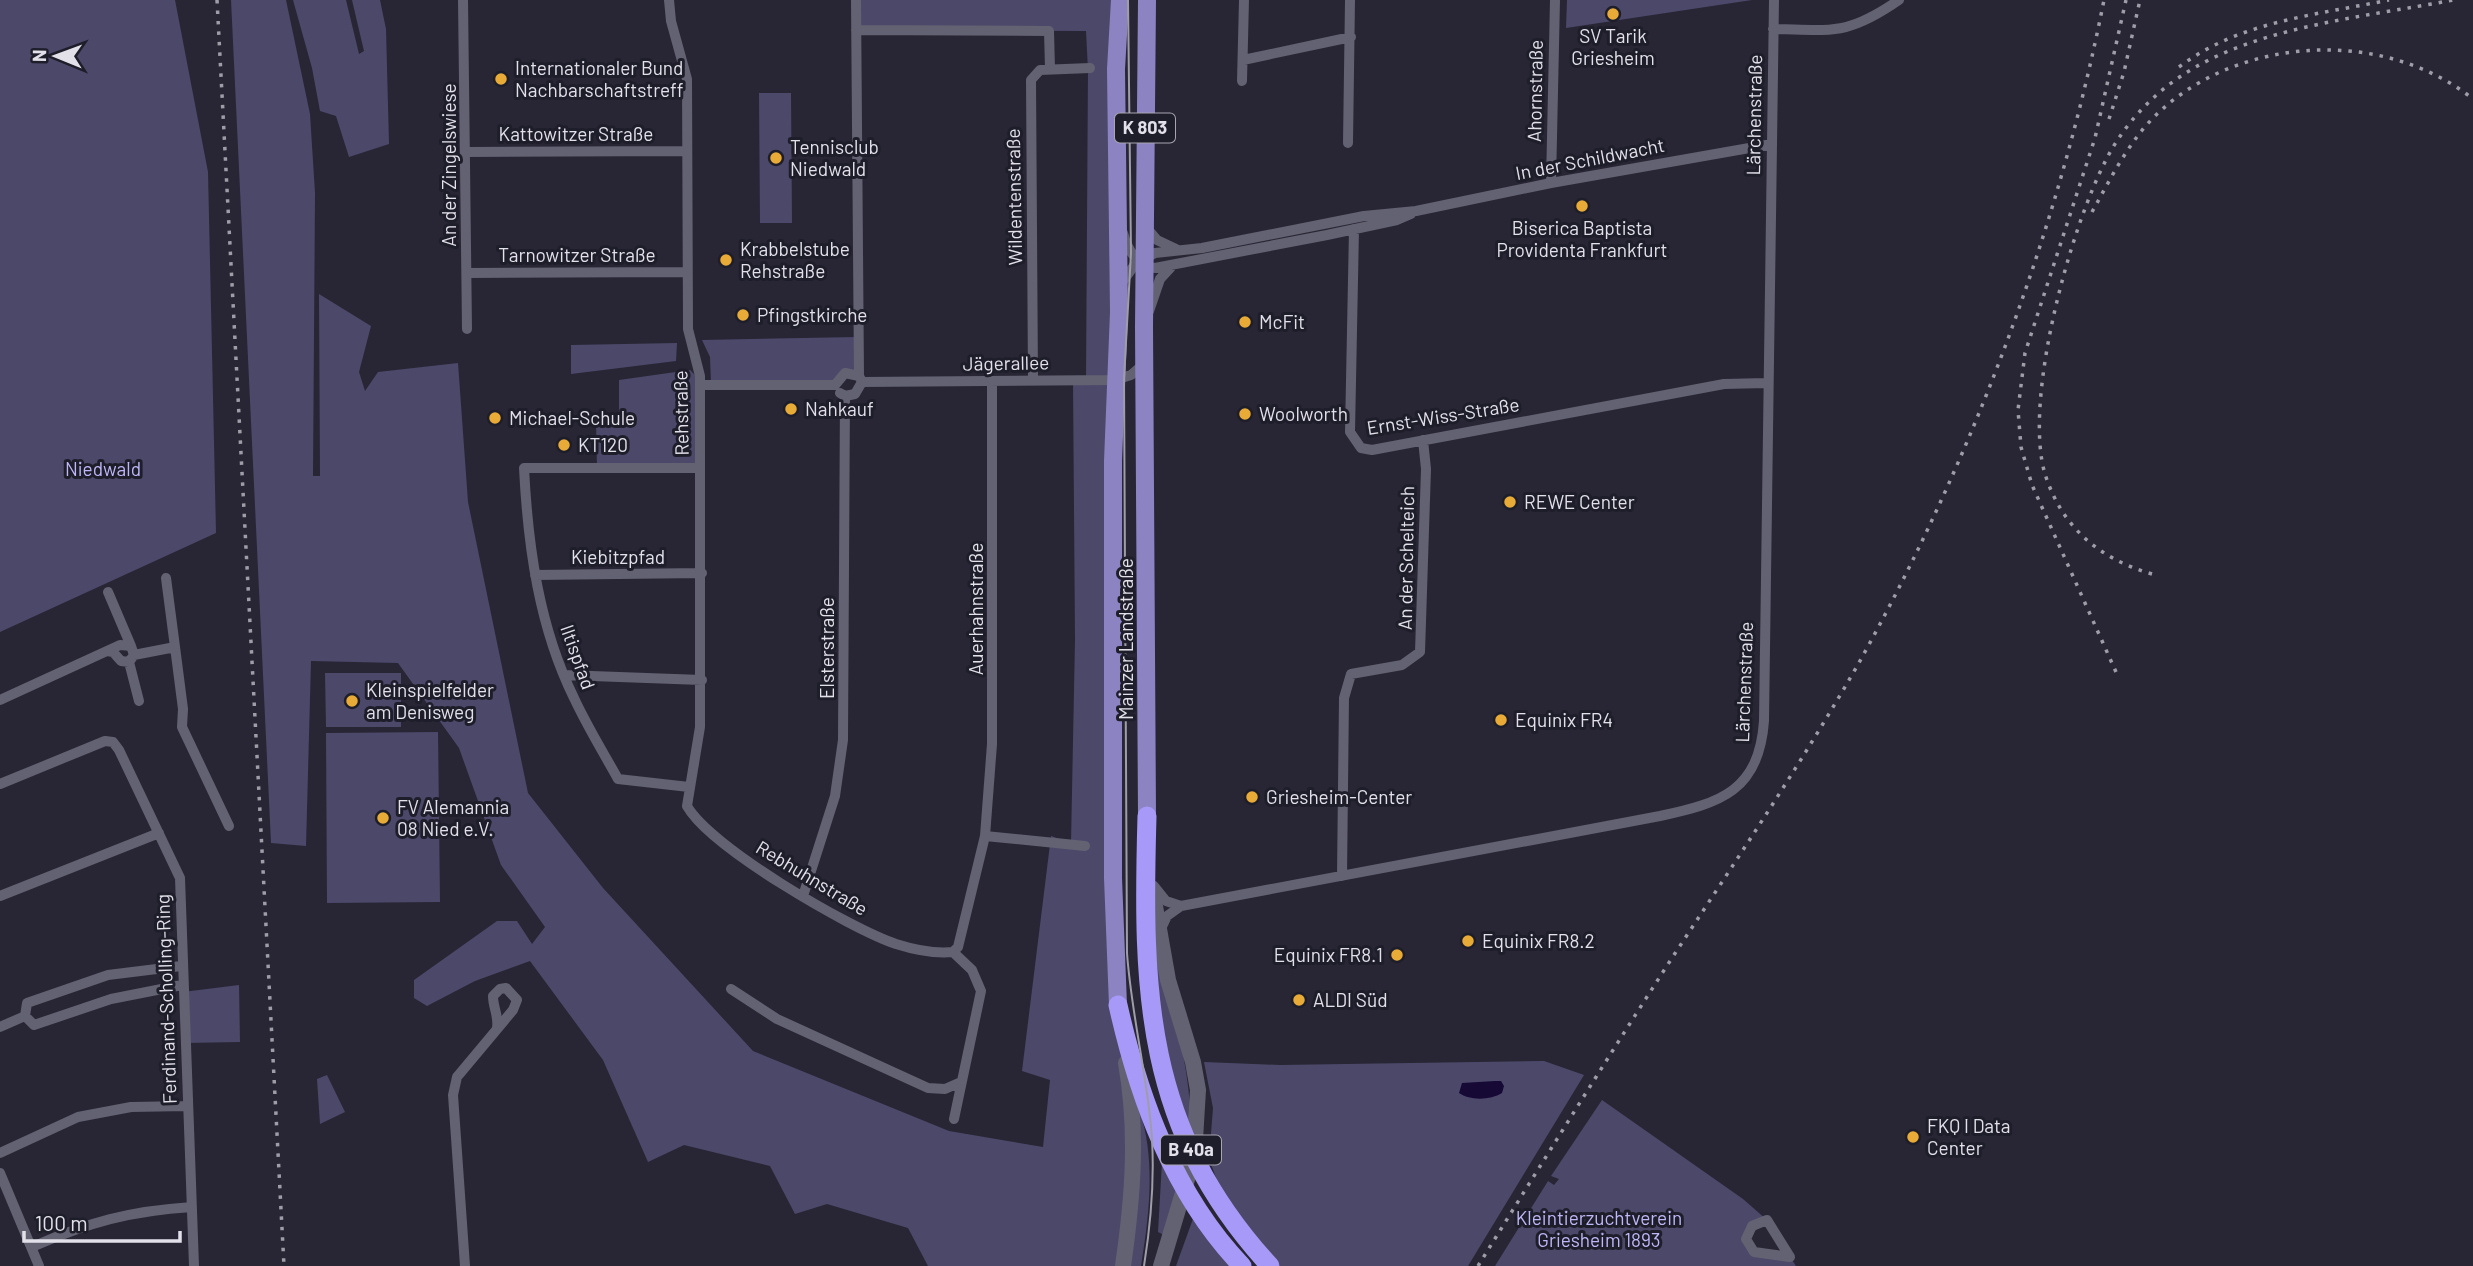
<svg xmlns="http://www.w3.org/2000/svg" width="2473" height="1266" font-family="Barlow,sans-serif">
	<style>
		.green { fill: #4c486a }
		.water { fill: #160936 }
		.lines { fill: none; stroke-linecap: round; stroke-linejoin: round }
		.street { stroke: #636272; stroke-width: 10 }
		.secondary { stroke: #636272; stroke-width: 16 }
		.primary { stroke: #8c83c2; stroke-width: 18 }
		.highway { stroke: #a799f8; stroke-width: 19 }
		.tram { stroke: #9e9da8; stroke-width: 2 }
		.rail { stroke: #9e9da8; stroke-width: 3.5; stroke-dasharray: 3.5 7; stroke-linecap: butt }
		.poi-dot { fill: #e8ab37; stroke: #1e1d2a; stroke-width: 2.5 }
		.labels { text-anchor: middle; stroke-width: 6; stroke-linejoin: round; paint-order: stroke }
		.shield { fill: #1e1d2a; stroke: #a7a6b0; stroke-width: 2 }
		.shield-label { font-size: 18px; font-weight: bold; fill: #e2e1ea }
		.poi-label { font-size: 19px; fill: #e2e1ea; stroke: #1e1d2a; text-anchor: start }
		.street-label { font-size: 19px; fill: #e2e1ea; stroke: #1e1d2a }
		.park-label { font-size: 19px; fill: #beb7f8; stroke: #1e1d2a }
	</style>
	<rect width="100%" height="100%" fill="#282634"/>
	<!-- green -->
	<path class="green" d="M0,0h175l33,172 8,361 -216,99z
		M231,0h55l24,114 5,79 -2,283h7l-1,-182 52,32 -12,46 6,19 13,-19 80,-9 10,139 60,291 75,95 150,163 196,80 94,16 7,-67 -28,-9 29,-235 20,7 4,-203 -2,-260 13,-1 2,-309 -2,-39 -230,-1v-30h264l-7,878 18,218 -8,170h-195l-20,-38 -81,-24 -32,10 -25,-48 -86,-21 -36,17 -45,-102 -73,-99 -55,20 -48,25 -13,-8v-18l83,-59h20l15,23 13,-17 -44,-62 -42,-117 -61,-85 -87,-2 -5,185 -35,-3z
		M293,0h53l13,54 5,-3 -12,-51h28l6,29 3,115 -40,13 -13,-41 -16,-5 -8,-43z
		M1567,0h185l-186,28z
		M759,93h32l1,130h-32z
		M857,337v36l-23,10h-123l-1,-26 -8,-17z
		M677,343l-1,18 -105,13v-29z
		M690,370l5,5 1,87 -6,6 -93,-1 -1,-44 23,-3v-40z
		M325,673h76v54h-75z
		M438,732l2,170 -113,1 -1,-170z
		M1153,935c18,68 39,132 38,203l-25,-77z
		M239,985l1,57 -55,1 -2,-51z
		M1544,1061l40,14 -116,191h-189l-56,-70 -14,-37 4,-51 -9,-46 76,3z
		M327,1075l18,37 -25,12 -3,-45z
		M1602,1100l141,99 24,21 -21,19 8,12 36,6 6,9h-301l53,-85 6,4 5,-6 -8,-3z
		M1140,1112c16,49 9,104 1,154h-13z
		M1162,1162l16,31 -14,42 -6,-3z
		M1194,1216l37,50h-55z"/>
	<!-- water -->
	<path class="water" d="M1495,1081h6l3,5 -2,7c-11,7 -32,8 -43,0l3,-10z"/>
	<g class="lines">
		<!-- street -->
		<path class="street" d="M463,0l4,329
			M669,0l2,21 16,58 1,250 12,47v351l-13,79c23,41 162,122 209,138 19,6 37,10 57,8
			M856,0l3,376 3,6
			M1773,29c60,1 74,7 126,-29
			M856,30l193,1 1,38
			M1243,60l108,-23
			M1242,81l2,-81
			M1348,143l2,-143
			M466,152l220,-1
			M1551,183l4,-183
			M1145,226l12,14 19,9
			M1354,229l-4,203 11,16 11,2 352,-66 42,-1
			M1123,233c4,15 14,34 32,35l172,-33 70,-15 14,-6
			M467,273l220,-1
			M1120,285l16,-22 19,-10 47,-5 162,-32 52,-5 135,-28 221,-39
			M1149,311l11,-32 11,-12
			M1033,379l-2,-299 9,-10 50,-2
			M862,382l253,-2 16,-5 14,-12
			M700,385h135
			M835,385l10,-12 14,3
			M840,393l5,3 10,-2 7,-12
			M535,575l167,-2
			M108,592l23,54
			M175,647l8,62 -1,18 47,99
			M134,655l41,-8 -9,-69
			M129,662l10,39
			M564,675l138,5
			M0,700l120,-55 11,1 3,9 -5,7 -8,-1 -8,-9 -6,-1
			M0,784l105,-43 8,1 6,8 61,128 14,388
			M689,787l-71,-8c-15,-27 -31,-53 -44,-81 -35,-71 -46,-151 -50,-230h176
			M985,836l100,10
			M1342,876l2,-178 7,-24 51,-9 18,-13 6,-183 -3,-29
			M1154,886l12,15 15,5 479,-90c61,-13 99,-25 104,-95l10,-721
			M0,896l159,-63
			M803,896l32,-100 8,-56 2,-344
			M1160,931l7,-15 14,-10
			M953,952l5,-5 27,-111 7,-92v-362
			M953,952l19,18 9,21 -27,128
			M731,989l46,30 151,69 17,1 16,-7
			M25,1016l2,-13 81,-28 73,-9
			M25,1016l9,9 77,-26 71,-14
			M0,1027l25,-11
			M0,1153l78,-36 53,-10 56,-1
			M0,1173l39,93
			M1767,1220l23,37 -36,-5 -8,-13 6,-13z
			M32,1247c57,-25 98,-36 160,-40
			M465,1266l-12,-171 4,-18 56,-67 4,-10 -11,-12 -6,1 -7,7c0,12 6,20 4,32"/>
		<!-- secondary -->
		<path class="secondary" d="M1153,895l15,85 25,82 5,28 -4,66 -33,110
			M1123,1266c10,-70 15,-133 3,-203"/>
		<!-- primary -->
		<path class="primary" d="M1147,0l-3,327 3,489
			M1118,1005l-5,-127v-417l6,-149 -3,-243 4,-69"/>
		<!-- highway -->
		<path class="highway" d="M1147,816c-5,175 -3,313 123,450
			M1118,1005c21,94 56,190 124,261"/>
		<!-- tram -->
		<path class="tram" d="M1128,0l3,253 -7,125 3,575c4,56 17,109 23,164 6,50 2,99 -6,149"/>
		<!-- rail -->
		<path class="rail" d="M217,0l67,1266
			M2179,67c61,-46 137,-52 210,-67
			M2109,119l15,-47 16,-72
			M2092,212c19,-34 37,-71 65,-98 83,-79 227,-86 316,-15
			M2152,574c-52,-15 -90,-46 -107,-100 -22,-74 25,-245 61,-314 14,-28 35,-53 60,-73 75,-60 195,-69 287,-87
			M2116,672l-84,-187 -11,-38 -3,-37 7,-57 70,-215 31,-138
			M1478,1266c64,-103 128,-206 194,-308 63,-96 127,-191 184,-290 116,-207 202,-436 248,-668"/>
	</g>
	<!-- markers -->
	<g class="poi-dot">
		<circle cx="1613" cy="14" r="7"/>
		<circle cx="501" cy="79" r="7"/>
		<circle cx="776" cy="158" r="7"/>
		<circle cx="1582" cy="206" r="7"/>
		<circle cx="726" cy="260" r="7"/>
		<circle cx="743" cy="315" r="7"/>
		<circle cx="1245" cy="322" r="7"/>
		<circle cx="791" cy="409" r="7"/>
		<circle cx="1245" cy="414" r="7"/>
		<circle cx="495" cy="418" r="7"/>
		<circle cx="564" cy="445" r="7"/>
		<circle cx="1510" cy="502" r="7"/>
		<circle cx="352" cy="701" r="7"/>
		<circle cx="1501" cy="720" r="7"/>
		<circle cx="1252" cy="797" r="7"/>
		<circle cx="383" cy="818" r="7"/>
		<circle cx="1468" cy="941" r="7"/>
		<circle cx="1397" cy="955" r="7"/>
		<circle cx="1299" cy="1000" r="7"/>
		<circle cx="1913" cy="1137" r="7"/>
	</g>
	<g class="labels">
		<!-- shield labels -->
		<g class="shield">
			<rect x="1115" y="113.5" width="60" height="29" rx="5"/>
			<rect x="1161" y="1135.5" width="60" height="29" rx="5"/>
		</g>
		<g class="shield-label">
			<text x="1145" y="134">K 803</text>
			<text x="1191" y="1156">B 40a</text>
		</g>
		<!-- poi labels -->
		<g class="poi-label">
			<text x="1613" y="43" text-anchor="middle">SV Tarik<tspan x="1613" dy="22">Griesheim</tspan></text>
			<text x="515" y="75">Internationaler Bund<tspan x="515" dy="22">Nachbarschaftstreff</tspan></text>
			<text x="790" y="154">Tennisclub<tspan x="790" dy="22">Niedwald</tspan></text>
			<text x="1582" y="235" text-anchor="middle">Biserica Baptista<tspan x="1582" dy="22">Providenta Frankfurt</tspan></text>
			<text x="740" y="256">Krabbelstube<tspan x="740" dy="22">Rehstraße</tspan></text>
			<text x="757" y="322">Pfingstkirche</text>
			<text x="1259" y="329">McFit</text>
			<text x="805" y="416">Nahkauf</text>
			<text x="1259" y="421">Woolworth</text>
			<text x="509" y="425">Michael-Schule</text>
			<text x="578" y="452">KT120</text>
			<text x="1524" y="509">REWE Center</text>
			<text x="366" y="697">Kleinspielfelder<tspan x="366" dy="22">am Denisweg</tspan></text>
			<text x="1515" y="727">Equinix FR4</text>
			<text x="1266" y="804">Griesheim-Center</text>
			<text x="397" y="814">FV Alemannia<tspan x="397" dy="22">08 Nied e.V.</tspan></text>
			<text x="1482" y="948">Equinix FR8.2</text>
			<text x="1383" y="962" text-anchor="end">Equinix FR8.1</text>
			<text x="1313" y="1007">ALDI Süd</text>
			<text x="1927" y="1133">FKQ I Data<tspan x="1927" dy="22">Center</tspan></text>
		</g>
		<!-- street labels -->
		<g class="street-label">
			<text transform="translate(1535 91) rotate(-89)" y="7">Ahornstraße</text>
			<text transform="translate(1754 115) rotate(-89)" y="7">Lärchenstraße</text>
			<text x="576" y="141">Kattowitzer Straße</text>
			<text transform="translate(1590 159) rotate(-11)" y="7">In der Schildwacht</text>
			<text transform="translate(449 165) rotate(-90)" y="7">An der Zingelswiese</text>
			<text transform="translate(1014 197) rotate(-91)" y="7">Wildentenstraße</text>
			<text x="577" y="262">Tarnowitzer Straße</text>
			<text transform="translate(1006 363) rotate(-1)" y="7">Jägerallee</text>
			<text transform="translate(681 413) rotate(-91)" y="7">Rehstraße</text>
			<text transform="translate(1443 416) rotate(-9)" y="7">Ernst-Wiss-Straße</text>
			<text x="618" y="564">Kiebitzpfad</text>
			<text transform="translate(1406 558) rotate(-89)" y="7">An der Schelteich</text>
			<text transform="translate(976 609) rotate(-90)" y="7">Auerhahnstraße</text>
			<text transform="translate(1126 639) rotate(-90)" y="7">Mainzer Landstraße</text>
			<text transform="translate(827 648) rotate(-90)" y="7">Elsterstraße</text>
			<text transform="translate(578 657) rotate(70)" y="7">Iltispfad</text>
			<text transform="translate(1744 682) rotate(-88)" y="7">Lärchenstraße</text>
			<text transform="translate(812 878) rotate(31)" y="7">Rebhuhnstraße</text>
			<text transform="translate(166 999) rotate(-92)" y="7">Ferdinand-Scholling-Ring</text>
		</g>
		<!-- park labels -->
		<g class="park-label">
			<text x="103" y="476">Niedwald</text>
			<text x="1599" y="1225">Kleintierzuchtverein<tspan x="1599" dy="22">Griesheim 1893</tspan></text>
		</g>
	</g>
	<!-- north arrow -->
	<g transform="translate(56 56) rotate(271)" stroke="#1e1d2a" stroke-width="5" paint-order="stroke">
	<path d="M0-5L12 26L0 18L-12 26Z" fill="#e2e1ea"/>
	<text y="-10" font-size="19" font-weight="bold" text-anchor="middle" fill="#e2e1ea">N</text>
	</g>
	<!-- scale -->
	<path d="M24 1231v10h156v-10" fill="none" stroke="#e2e1ea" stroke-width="3.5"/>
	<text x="35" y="1231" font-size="21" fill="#e2e1ea" stroke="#1e1d2a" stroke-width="5" paint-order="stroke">100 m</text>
</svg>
